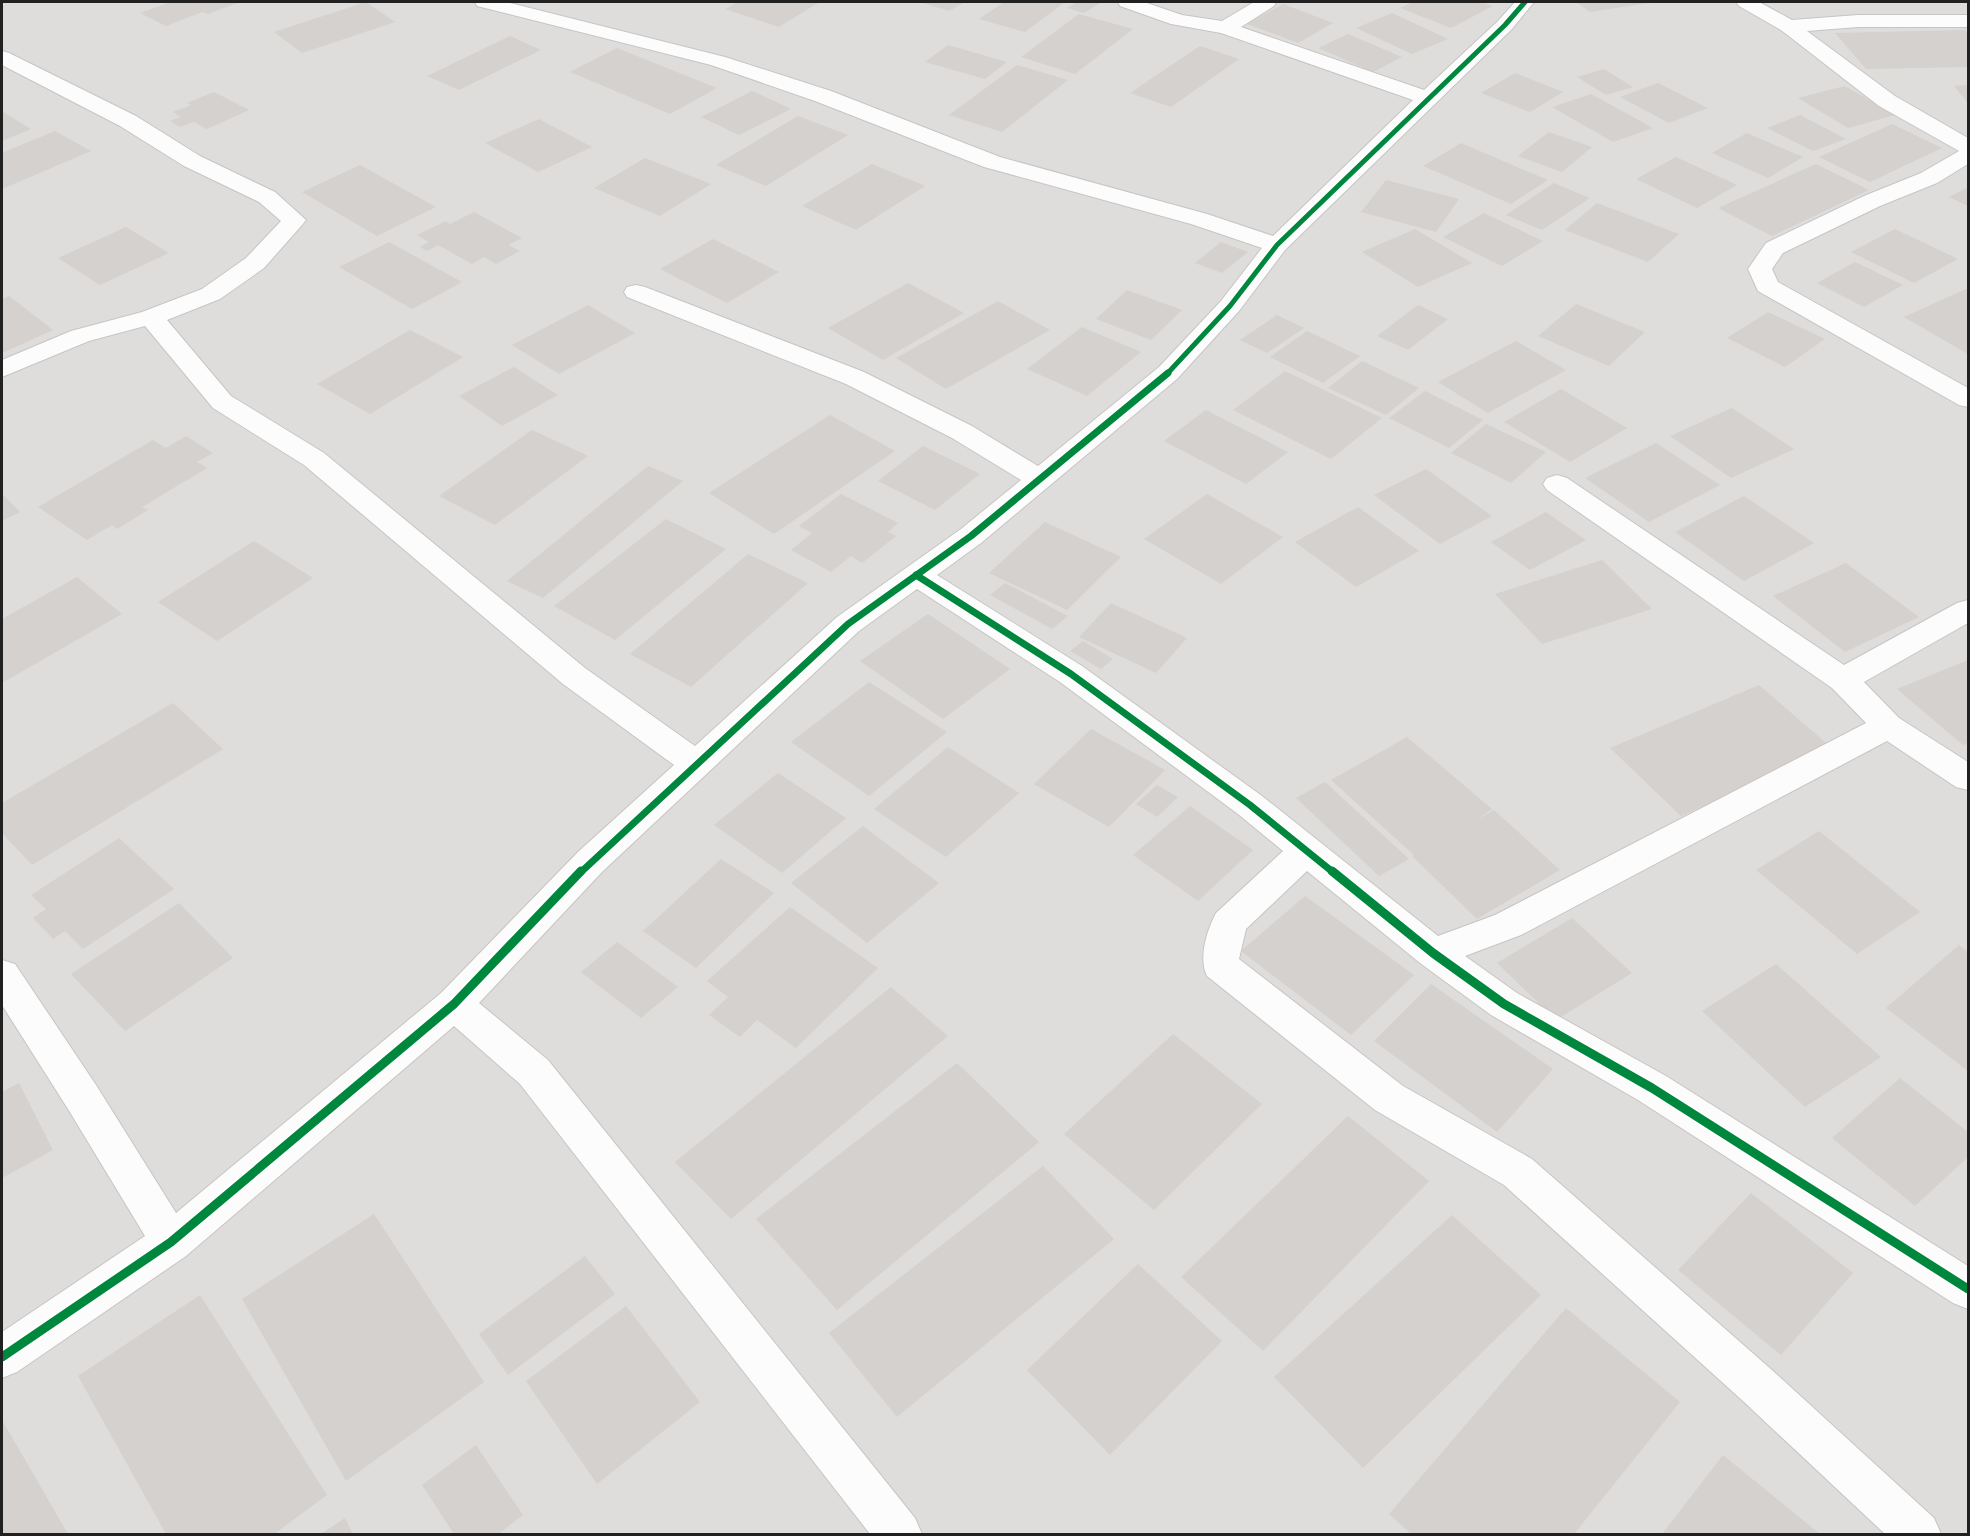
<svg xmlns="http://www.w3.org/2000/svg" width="1970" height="1536" font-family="'Noto Sans',sans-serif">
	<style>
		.residential { fill: #dedddb }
		.building { fill: #d4d1ce }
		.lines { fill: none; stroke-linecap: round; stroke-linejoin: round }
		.minor-casing { stroke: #c6c5c4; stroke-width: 2 }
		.minor { fill: #fdfcfc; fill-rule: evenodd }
		.cycleway-far2-casing { stroke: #fff; stroke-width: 8 }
		.cycleway-far1-casing { stroke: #fff; stroke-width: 10 }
		.cycleway-casing { stroke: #fff; stroke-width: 13 }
		.cycleway-far2 { stroke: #00873e; stroke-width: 5 }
		.cycleway-far1 { stroke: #00873e; stroke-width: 7 }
		.cycleway { stroke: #00873e; stroke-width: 9 }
	</style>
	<rect width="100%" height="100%" fill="#efedea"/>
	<!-- residential -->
	<path class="residential" d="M2,2h1966v1532h-1966z"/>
	<!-- building -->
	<path class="building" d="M171,2h69l-32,12 -6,-2 -36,14 -26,-13z
		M366,2l29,20 -93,31 -28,-21z
		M738,2h74l6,1 -39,24 -54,-18z
		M920,2h45l-16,9z
		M1004,2h61l-40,30 -46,-13z
		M1077,2h18l5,1 -16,10 -17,-5z
		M1413,2h67l13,4 -42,22 -51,-20z
		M1576,2h72l1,1 -59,9z
		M1283,4l50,19 -35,20 -51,-19z
		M1392,13l56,26 -36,15 -56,-26z
		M1079,14l54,15 -58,45 -54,-17z
		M1965,30l3,3v34l-102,2 -31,-36z
		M1348,34l54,23 -29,15 -55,-24z
		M510,36l31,14 -82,40 -32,-14z
		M948,45l59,17 -22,17 -60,-17z
		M1200,46l39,13 -68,48 -41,-14z
		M617,48l100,40 -47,26 -100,-42z
		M1017,65l51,15 -66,52 -53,-17z
		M1604,69l29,18 -27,8 -29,-18z
		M1515,73l48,19 -33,20 -49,-19z
		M1658,83l50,25 -39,15 -49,-26z
		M1968,85v18l-14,-17z
		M1845,86l50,29 -47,13 -50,-30z
		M752,91l39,18 -52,26 -38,-18z
		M214,92l35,18 -42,19 -13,-7 -14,5 -10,-6 11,-4 -8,-5 18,-7 -4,-2z
		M1591,94l62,34 -40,14 -61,-35z
		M2,112h1l28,17 -29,12z
		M1800,115l46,24 -33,12 -46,-23z
		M798,116l50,19 -82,51 -50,-21z
		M539,119l53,28 -54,25 -53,-29z
		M1892,124l50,24 -72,34 -51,-25z
		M55,131l36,20 -89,38v-36z
		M1549,132l43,15 -30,25 -44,-16z
		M1747,133l56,24 -35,21 -56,-25z
		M1461,143l87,37 -37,24 -88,-38z
		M1676,157l61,28 -40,23 -61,-29z
		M645,158l66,26 -51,32 -66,-28z
		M872,164l53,22 -69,44 -54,-24z
		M1816,164l53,26 -97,46 -54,-28z
		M360,165l76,42 -59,29 -75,-44z
		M1386,180l73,19 -23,33 -75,-20z
		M1554,183l36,15 -48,32 -36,-15z
		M1968,187v19l-19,-9z
		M1597,203l82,31 -31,28 -83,-32z
		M474,212l48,26 -14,7 12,6 -24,13 -12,-7 -12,7 -34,-19 -11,6 -7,-4 9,-5 -12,-7 29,-14 4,3z
		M1484,213l59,28 -41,25 -59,-29z
		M126,227l43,26 -69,32 -42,-27z
		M1415,229l57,34 -54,24 -56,-35z
		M1895,229l63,30 -44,24 -63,-31z
		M713,239l66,33 -52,31 -67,-34z
		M389,242l73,40 -50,27 -73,-42z
		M1221,242l27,10 -26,21 -27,-10z
		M1855,262l48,23 -39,22 -47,-24z
		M908,283l56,30 -81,47 -55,-32z
		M1968,288v66l-64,-37z
		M1127,290l55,20 -31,30 -55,-21z
		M9,296l44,34 -51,23v-54z
		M998,301l52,29 -104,59 -50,-31z
		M1576,304l69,28 -36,34 -71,-30z
		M588,305l47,28 -76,41 -47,-29z
		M1418,305l30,14 -40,31 -31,-14z
		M1768,312l57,27 -40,28 -58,-29z
		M1277,315l27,13 -37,25 -27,-13z
		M1082,327l59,25 -54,44 -60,-27z
		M410,330l53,27 -93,57 -53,-30z
		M1307,331l53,25 -37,27 -53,-26z
		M1516,341l50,29 -78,43 -50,-31z
		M1362,361l57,27 -33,27 -58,-27z
		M514,367l44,28 -56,31 -43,-30z
		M1285,371l97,47 -51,41 -98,-49z
		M1561,389l66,39 -57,34 -66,-40z
		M1425,391l58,29 -34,28 -60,-30z
		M1732,408l62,41 -63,29 -61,-42z
		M1206,410l82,42 -42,32 -82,-43z
		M830,415l65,36 -121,83 -65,-41z
		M1486,424l60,28 -35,31 -60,-30z
		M532,430l56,26 -93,69 -56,-29z
		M186,436l27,17 -16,9 10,6 -65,39 6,3 -31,19 -5,-4 -25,15 -49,-33 115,-67 13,8z
		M1656,443l64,42 -71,37 -64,-44z
		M923,446l57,28 -45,36 -57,-29z
		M648,466l35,15 -140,117 -36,-17z
		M1426,469l66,47 -52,28 -66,-49z
		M2,494l18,18 -18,9z
		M841,494l57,29 -10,9 8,4 -34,27 -11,-7 -20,16 -40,-22 21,-17 -13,-7z
		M1207,494l76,43 -62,47 -77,-45z
		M1744,496l70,47 -70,38 -69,-49z
		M1358,507l61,44 -63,36 -61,-45z
		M1546,512l40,28 -56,30 -39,-28z
		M666,519l60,30 -111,91 -61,-34z
		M1045,522l76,35 -54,53 -78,-37z
		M254,541l59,37 -96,63 -59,-39z
		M748,554l60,29 -117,104 -61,-33z
		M1602,560l50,49 -110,35 -47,-50z
		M1846,563l73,54 -74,35 -72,-56z
		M77,577l45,37 -120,69v-64z
		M1005,583l63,33 -16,13 -62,-34z
		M1111,603l76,35 -31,35 -77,-36z
		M928,614l82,55 -67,50 -83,-58z
		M1083,641l30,18 -12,10 -31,-18z
		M1968,660v83l-5,2 -66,-56z
		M869,682l78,50 -78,64 -78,-54z
		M1759,685l73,63 -151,68 -71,-68z
		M173,703l50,46 -191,116 -30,-32v-30z
		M1091,729l74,41 -56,57 -75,-43z
		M1407,737l85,72 -17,12 19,-11 66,60 -83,49 -65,-63 2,-1 -83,-75z
		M948,747l71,46 -73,64 -72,-48z
		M778,773l68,45 -64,55 -68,-48z
		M1325,782l84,77 -30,17 -83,-78z
		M1157,785l21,12 -21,20 -21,-13z
		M1190,806l63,44 -55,51 -65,-46z
		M863,826l76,57 -72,60 -76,-60z
		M1819,831l101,81 -63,42 -101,-84z
		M119,838l55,51 -91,60 -18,-18 -12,8 -20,-21 13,-9 -15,-14z
		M721,859l53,34 -78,75 -53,-37z
		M1305,896l109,79 -63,60 -110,-84z
		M179,903l54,55 -108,73 -54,-57z
		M790,907l88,61 -82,80 -39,-28 -17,17 -31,-22 19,-18 -21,-16z
		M1572,918l60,55 -76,47 -59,-57z
		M617,942l61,45 -37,31 -60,-46z
		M1959,945l9,7v119l-82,-63z
		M1776,964l105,93 -76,50 -103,-96z
		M1431,984l122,85 -56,63 -123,-91z
		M891,987l57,49 -217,183 -56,-57z
		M1173,1034l89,70 -108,106 -90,-76z
		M957,1063l82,79 -202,168 -81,-91z
		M1900,1078l68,54v25l-53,49 -83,-68z
		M19,1083l34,67 -51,28v-86z
		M1348,1116l81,65 -166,170 -82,-74z
		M1043,1166l71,73 -217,178 -68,-84z
		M1751,1193l102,80 -72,82 -103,-85z
		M374,1214l110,168 -138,99 -104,-182z
		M1452,1215l89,80 -178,173 -89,-91z
		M585,1256l30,38 -107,81 -29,-41z
		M1138,1264l84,77 -112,114 -83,-85z
		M200,1295l127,200 -53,39h-108l-88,-158z
		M626,1306l74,96 -103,82 -71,-103z
		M1566,1308l114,94 -106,132h-163l-22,-20z
		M2,1420l66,114h-66z
		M476,1445l47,70 -25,19h-44l-32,-49z
		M1723,1455l97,79h-158z
		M345,1518l8,16h-32z"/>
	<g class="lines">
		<!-- minor casing -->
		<g class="minor-casing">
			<path id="minor" d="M475,2h31l219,55 106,34 169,66 207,57 66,22 140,-136 -192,-67 -50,-9 -51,-18 -2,-4h26l38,13 40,6 32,-19h22l-2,4 -33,21 183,63 74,-69 17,-19h19l-22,27 -227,221 -46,61 -62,68 -196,164 -44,32 145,91 180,130 176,140 57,-21 371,-192 -34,-35 -285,-198 -4,-6 4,-6 10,-3 10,3 277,187 113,-62 11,-3v23l-104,59 35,36 69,44v28l-12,-3 -69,-46 -366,194 -56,21 52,37 149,83 302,190v43l-15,-6 -315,-203 -147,-85 -71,-52 -113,-92 -61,58 -7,30 164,127 129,73 241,212 161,147 7,16h-56l-142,-133 -239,-216 -129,-75 -168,-134c-9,-18 0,-46 9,-63l67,-62 -45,-37 -178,-132 -143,-93 -58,42 -257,241 -123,131 69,57 367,458 7,16h-52l-350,-450 -66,-58 -268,230 -169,116 -15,6v-46l143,-96 -77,-127 -66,-104v-45l13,4 81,121 80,128 265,-220 137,-141 96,-87 -111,-81 -259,-219 -91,-57 -68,-82 -56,15 -87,36v-17l69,-29 71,-19 60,-23 44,-31 35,-37 -22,-19 -75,-36 -64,-40 -118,-61v-14l7,2 127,63 64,40 75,36 31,28 -4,5 -38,43 -44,31 -53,21 64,76 93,57 261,215 110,78 142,-129 124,-88 60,-49 -69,-42 -106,-54 -219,-87 -3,-5 3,-5 9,-2 9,2 219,85 108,54 66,40 121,-99 62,-66 41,-53 -71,-24 -207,-57 -169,-66 -104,-36 -234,-59z
				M1736,2h23l33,18 66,-5h110v12h-110l-51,4 88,65 73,42v26l-31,19 -57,23 -97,47 -11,16 6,13 190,106v19l-9,-2 -201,-114 -10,-22 18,-26 98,-47 57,-23 38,-22 -80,-45 -98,-76 -42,-24z"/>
		</g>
		<!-- minor -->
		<use href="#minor" class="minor"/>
		<!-- cycleway-far2 casing -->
		<g class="cycleway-far2-casing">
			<path id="cycleway-far2" d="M1166,375l64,-69 47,-61 228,-220 20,-23"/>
		</g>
		<!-- cycleway-far1 casing -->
		<g class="cycleway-far1-casing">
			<path id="cycleway-far1" d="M916,575l155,99 179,131 84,68
				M580,873l268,-249 123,-88 197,-163"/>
		</g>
		<!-- cycleway casing -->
		<g class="cycleway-casing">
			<path id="cycleway" d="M1332,871l101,82 71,51 148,84 316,201
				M2,1357l169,-115 283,-238 127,-133"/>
		</g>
		<!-- cycleway-far2 -->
		<use href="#cycleway-far2" class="cycleway-far2"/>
		<!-- cycleway-far1 -->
		<use href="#cycleway-far1" class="cycleway-far1"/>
		<!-- cycleway -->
		<use href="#cycleway" class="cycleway"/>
	</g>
	<!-- border -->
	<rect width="1970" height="1536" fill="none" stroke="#212121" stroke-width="6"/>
</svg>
